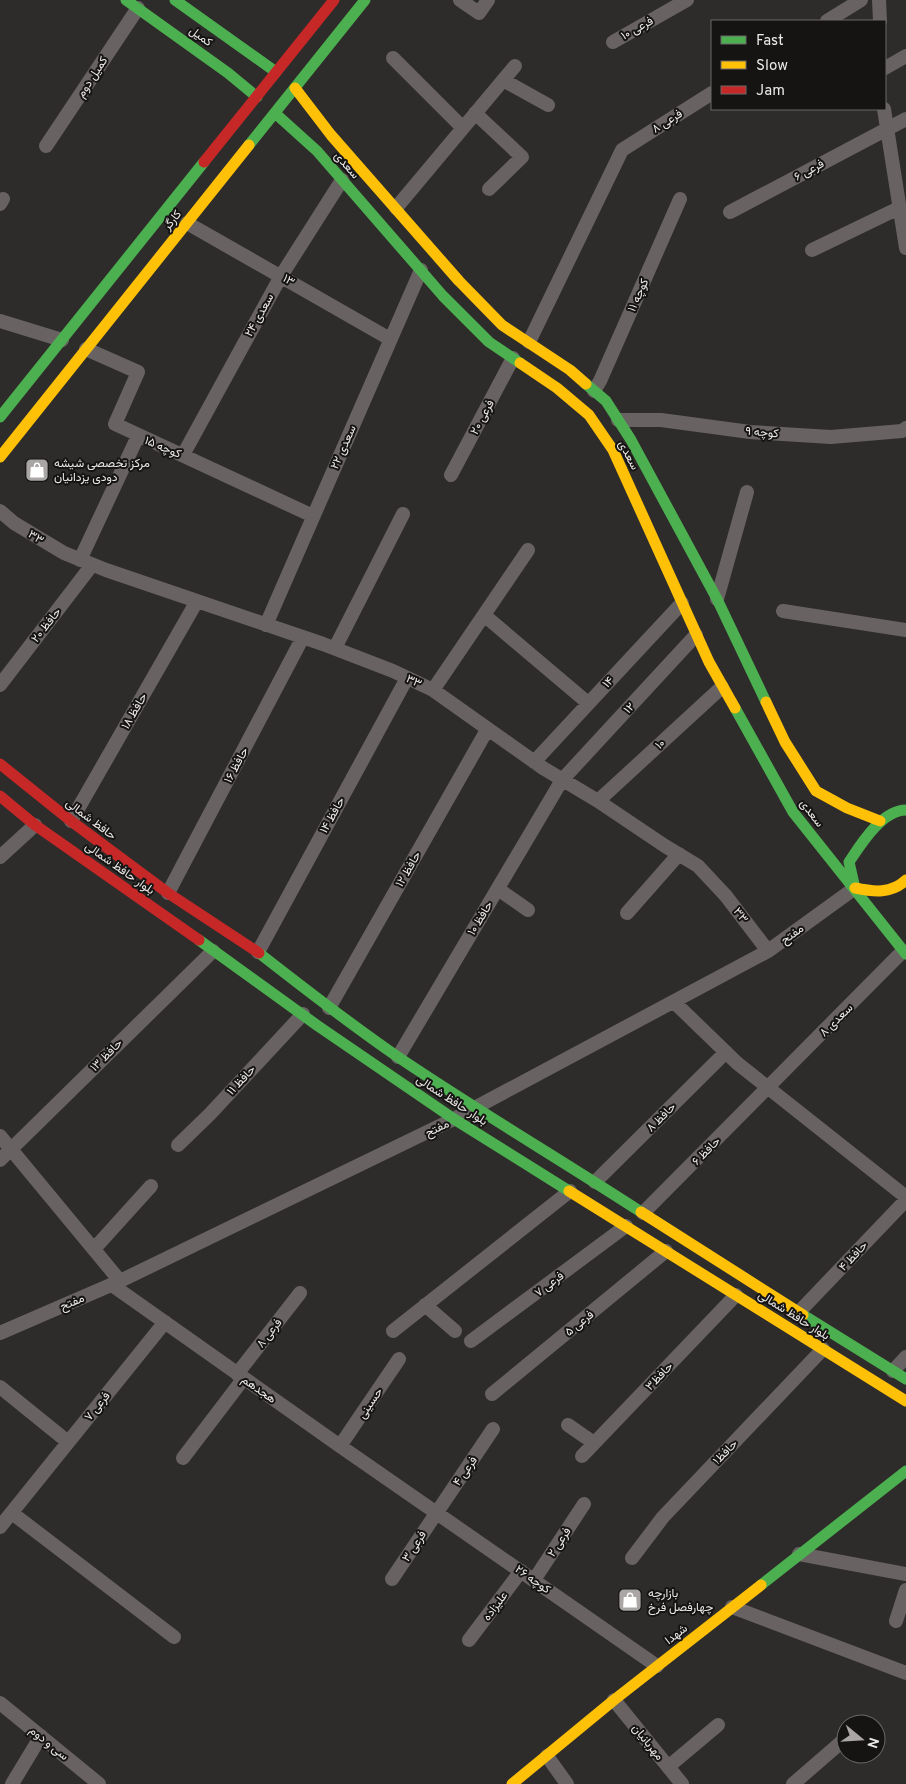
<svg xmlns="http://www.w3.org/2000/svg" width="906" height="1784" font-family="Overpass,Vazirmatn,sans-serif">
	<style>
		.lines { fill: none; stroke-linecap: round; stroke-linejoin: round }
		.street { stroke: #686263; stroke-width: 14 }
		.fast { stroke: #4caf50; stroke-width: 11 }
		.slow { stroke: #ffc107; stroke-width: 11 }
		.jam { stroke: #c62828; stroke-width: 11 }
		.labels { text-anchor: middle; stroke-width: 4; stroke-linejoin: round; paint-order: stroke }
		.street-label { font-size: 12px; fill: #ebe8e7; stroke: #151413 }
		.poi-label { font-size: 12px; fill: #ebe8e7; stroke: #151413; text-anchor: start }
	</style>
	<rect width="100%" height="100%" fill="#2e2c2a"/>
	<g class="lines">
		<!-- street -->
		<path class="street" d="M460,0l19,13 9,-13
			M879,0l1,21
			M827,21l34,-21
			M613,42l74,-42
			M393,58l70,70
			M885,68l21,-12
			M503,80l45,25
			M884,109l22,139
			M475,113l47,44 -33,32
			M46,146l92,-138
			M0,204l3,-5
			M396,208l119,-142
			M730,212l176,-93
			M187,223l203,116
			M812,250l87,-42
			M0,321l62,19
			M529,342l93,-192 90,-57
			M86,349l52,23 -23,52 198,92
			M594,391l6,-10 80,-182
			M618,420h43l89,12 81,5 71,-6 4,-3
			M183,455l98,-179 61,-96
			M451,475l62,-117
			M0,511l14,12 50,30 42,17 217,74 70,27 40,19 110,78 55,33 67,45 33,20 28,30 42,55
			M80,560l58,-124
			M717,599l30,-107
			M783,611l123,19
			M484,615l104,88
			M266,625l155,-355
			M335,648l68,-134
			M0,685l92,-120
			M433,690l95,-140
			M534,762l148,-159
			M598,801l124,-114
			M71,821l126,-220
			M0,857l35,-32
			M498,889l30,21
			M168,893l135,-256
			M627,913l52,-59
			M258,952l149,-274
			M674,1002l63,61 169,134
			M329,1008l158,-278
			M398,1057l164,-277 134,-145
			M0,1136l120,145
			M178,1145l32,-31 93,-100
			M0,1160l213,-209
			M595,1182l131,-130
			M643,1213l260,-262
			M94,1249l57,-63
			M112,1285l228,161 317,220
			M425,1305l30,26
			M799,1312l107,-112
			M393,1331l177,-140
			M0,1333l120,-52 334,-162 314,-168 87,-63
			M471,1341l155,-115
			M893,1371l13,-14
			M237,1374l63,-81
			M0,1387l68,55
			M492,1394l174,-143
			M568,1425l26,18
			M340,1446l59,-87
			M582,1456l154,-161
			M183,1458l61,-80
			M12,1513l162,124
			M0,1527l165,-205
			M799,1554l107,20
			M632,1558l31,-41 160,-168
			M392,1579l101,-150
			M534,1580l50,-76
			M732,1607l174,66
			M896,1621l10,-31
			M469,1640l52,-69
			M614,1700l68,84
			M0,1703l99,81
			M547,1756l20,28
			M668,1767l50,-42
			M12,1784l29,-48
			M793,1784l53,-46"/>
		<!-- fast -->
		<path class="fast" d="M126,0l102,73 29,24
			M175,0l101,72
			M276,114l41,37 126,145 46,46 31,21
			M249,145l116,-145
			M586,384l20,17 25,39 86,159 49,103
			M0,417l204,-255
			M735,708l58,104 113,142
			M854,884l-5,-22c12,-18 33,-52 57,-52
			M199,940l119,86 136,93 115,72
			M259,953c46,36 91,71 139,104 80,54 163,103 243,155
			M803,1315l103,64
			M761,1585l145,-114"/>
		<!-- slow -->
		<path class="slow" d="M295,88l36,47 128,146 43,44 68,45 16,14
			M520,363l37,25 32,27 24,35 96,212 26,46
			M0,457l249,-312
			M766,702l19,40 31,49 31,17 33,13
			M855,888c19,4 36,6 51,-8
			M569,1191l337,210
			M641,1212l162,103
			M512,1784l102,-84 147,-115"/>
		<!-- jam -->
		<path class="jam" d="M204,162l130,-162
			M0,764l71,57 97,72 91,60
			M0,796l35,29 164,115"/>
	</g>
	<!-- icons -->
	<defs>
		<g id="shop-square" transform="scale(1.25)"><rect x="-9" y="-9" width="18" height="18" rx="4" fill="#a9a6a5" stroke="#151413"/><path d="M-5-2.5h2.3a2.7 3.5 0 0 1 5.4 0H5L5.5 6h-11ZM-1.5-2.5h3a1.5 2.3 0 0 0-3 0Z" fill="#fff"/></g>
	</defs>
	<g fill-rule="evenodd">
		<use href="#shop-square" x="37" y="470"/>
		<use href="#shop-square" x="630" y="1600"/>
	</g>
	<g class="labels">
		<!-- street labels -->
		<g class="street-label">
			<text transform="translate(637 28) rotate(-29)" y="4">فرعی ۱۰</text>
			<text transform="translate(201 36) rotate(36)" y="4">کمیل</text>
			<text transform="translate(92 77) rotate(-57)" y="4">کمیل دوم</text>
			<text transform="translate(667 121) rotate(-32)" y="4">فرعی ۸</text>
			<text transform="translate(347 165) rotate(49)" y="4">سعدی</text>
			<text transform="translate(809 170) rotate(-28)" y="4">فرعی ۶</text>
			<text transform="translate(172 220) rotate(-51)" y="4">کارگر</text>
			<text transform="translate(289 280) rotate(30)" y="4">۱۳</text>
			<text transform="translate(638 295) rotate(-66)" y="4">کوچه ۱۱</text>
			<text transform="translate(259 315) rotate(-61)" y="4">سعدی ۲۴</text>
			<text transform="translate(482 417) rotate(-62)" y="4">فرعی ۲۰</text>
			<text transform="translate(762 432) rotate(5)" y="4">کوچه ۹</text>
			<text transform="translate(163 447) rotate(23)" y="4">کوچه ۱۵</text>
			<text transform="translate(343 447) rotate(-66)" y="4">سعدی ۲۲</text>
			<text transform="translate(629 455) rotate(63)" y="4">سعدی</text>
			<text transform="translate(36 537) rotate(31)" y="4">۳۳</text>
			<text transform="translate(46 625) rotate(-52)" y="4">حافظ ۲۰</text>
			<text transform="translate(414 681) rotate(25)" y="4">۳۳</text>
			<text transform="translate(608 682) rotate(-47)" y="4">۱۴</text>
			<text transform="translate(629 708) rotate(-47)" y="4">۱۲</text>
			<text transform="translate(134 711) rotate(-60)" y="4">حافظ ۱۸</text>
			<text transform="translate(660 744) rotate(-42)" y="4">۱۰</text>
			<text transform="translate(236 765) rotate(-62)" y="4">حافظ ۱۶</text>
			<text transform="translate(812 813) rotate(53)" y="4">سعدی</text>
			<text transform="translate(332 815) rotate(-61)" y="4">حافظ ۱۴</text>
			<text transform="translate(91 819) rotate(37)" y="4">حافظ شمالی</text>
			<text transform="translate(120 868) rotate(35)" y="4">بلوار حافظ شمالی</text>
			<text transform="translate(408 869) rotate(-60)" y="4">حافظ ۱۲</text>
			<text transform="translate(741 915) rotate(52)" y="4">۳۳</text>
			<text transform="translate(480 918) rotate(-59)" y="4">حافظ ۱۰</text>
			<text transform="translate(792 934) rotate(-36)" y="4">مفتح</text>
			<text transform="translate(836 1020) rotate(-45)" y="4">سعدی ۸</text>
			<text transform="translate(106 1055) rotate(-45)" y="4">حافظ ۱۳</text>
			<text transform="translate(241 1080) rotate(-47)" y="4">حافظ ۱۱</text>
			<text transform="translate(452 1100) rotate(33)" y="4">بلوار حافظ شمالی</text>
			<text transform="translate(661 1117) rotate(-45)" y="4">حافظ ۸</text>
			<text transform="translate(437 1128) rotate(-26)" y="4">مفتح</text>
			<text transform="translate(706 1151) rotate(-45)" y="4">حافظ ۶</text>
			<text transform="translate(853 1256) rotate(-47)" y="4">حافظ ۴</text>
			<text transform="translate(549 1284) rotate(-37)" y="4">فرعی ۷</text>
			<text transform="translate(72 1302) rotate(-23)" y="4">مفتح</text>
			<text transform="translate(794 1315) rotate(32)" y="4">بلوار حافظ شمالی</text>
			<text transform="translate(579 1323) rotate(-39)" y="4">فرعی ۵</text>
			<text transform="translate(269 1333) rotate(-52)" y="4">فرعی ۸</text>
			<text transform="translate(659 1376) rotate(-46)" y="4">حافظ۳</text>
			<text transform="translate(259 1389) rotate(35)" y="4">هجدهم</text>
			<text transform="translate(370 1403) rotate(-56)" y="4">حسینی</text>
			<text transform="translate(97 1406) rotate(-51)" y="4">فرعی ۷</text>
			<text transform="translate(725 1452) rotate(-46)" y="4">حافظ۱</text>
			<text transform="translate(465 1471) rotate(-55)" y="4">فرعی ۴</text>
			<text transform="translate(559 1542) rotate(-57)" y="4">فرعی ۲</text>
			<text transform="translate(414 1546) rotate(-57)" y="4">فرعی ۳</text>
			<text transform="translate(533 1579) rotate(35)" y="4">کوچه ۲۶</text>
			<text transform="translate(495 1606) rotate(-53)" y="4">علیزاده</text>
			<text transform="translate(676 1634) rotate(-38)" y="4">شهدا</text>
			<text transform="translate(648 1742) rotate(51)" y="4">مهربانیان</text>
			<text transform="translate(49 1743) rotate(39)" y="4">سی و دوم</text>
		</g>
		<!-- poi labels -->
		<g class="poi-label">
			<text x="54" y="467">مرکز تخصصی شیشه<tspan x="54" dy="14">دودی یزدانیان</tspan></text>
			<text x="648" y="1597">بازارچه<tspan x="648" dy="14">چهارفصل فرخ</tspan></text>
		</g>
	</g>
	<!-- legend -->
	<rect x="711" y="20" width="175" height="90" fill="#151413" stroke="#6b6968"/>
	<rect x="721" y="36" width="25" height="8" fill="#4caf50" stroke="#6b6968"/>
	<text x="756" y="45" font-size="15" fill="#ebe8e7">Fast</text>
	<rect x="721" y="61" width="25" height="8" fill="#ffc107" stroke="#6b6968"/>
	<text x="756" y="70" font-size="15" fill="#ebe8e7">Slow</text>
	<rect x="721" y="86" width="25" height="8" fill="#c62828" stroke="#6b6968"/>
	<text x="756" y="95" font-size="15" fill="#ebe8e7">Jam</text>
	<!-- north arrow -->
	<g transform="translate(861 1739) rotate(108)"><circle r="24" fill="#151413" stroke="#6b6968"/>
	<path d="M0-4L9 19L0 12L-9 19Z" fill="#a9a6a5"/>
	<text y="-8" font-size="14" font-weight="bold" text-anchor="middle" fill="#ebe8e7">N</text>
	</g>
</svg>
